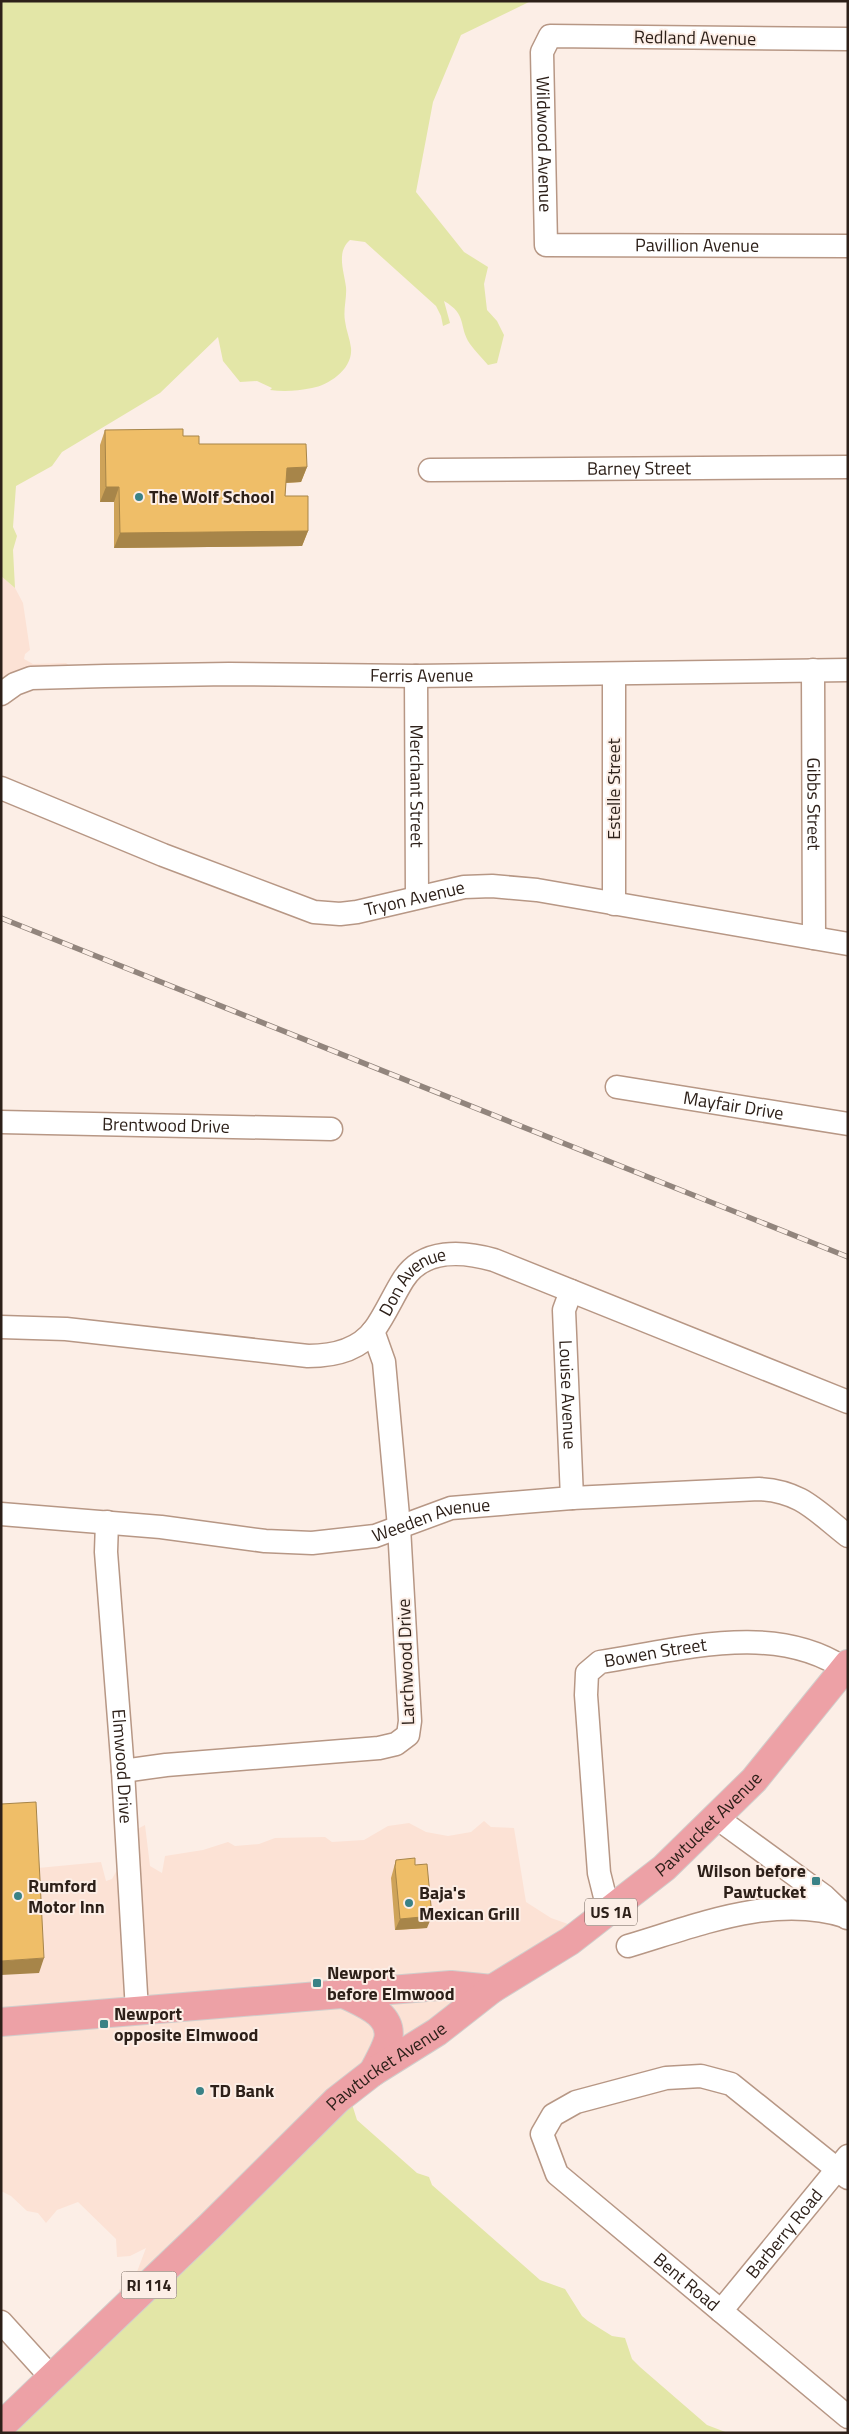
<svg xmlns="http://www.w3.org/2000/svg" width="849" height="2434" font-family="'Titillium Web',sans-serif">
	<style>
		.built { fill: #fce2d5 }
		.green { fill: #e3e6a7 }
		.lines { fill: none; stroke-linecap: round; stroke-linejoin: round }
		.minor-casing { stroke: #b79785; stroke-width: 25 }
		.major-casing { stroke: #d1cecc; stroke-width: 30 }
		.minor { stroke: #fff; stroke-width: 22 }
		.major { stroke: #eda1a6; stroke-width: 28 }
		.rail-casing { stroke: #92857d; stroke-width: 5.5 }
		.rail { stroke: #fceee6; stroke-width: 4; stroke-dasharray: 11; stroke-linecap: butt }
		.wall { fill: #cea359 }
		.shaded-wall { fill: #a78549 }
		.building { fill: #efbe68; stroke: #a78549 }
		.poi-dot { fill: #3a8286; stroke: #fceee6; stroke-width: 2 }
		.labels { text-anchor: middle; stroke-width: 4; stroke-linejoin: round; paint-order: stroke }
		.shield { fill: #fceee6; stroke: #6b5e56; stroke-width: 1 }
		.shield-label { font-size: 16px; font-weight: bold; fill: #2d2019 }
		.street-label { font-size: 18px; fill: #2d2019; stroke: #fceee6 }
		.poi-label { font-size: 18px; font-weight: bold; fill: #2d2019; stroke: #fceee6; text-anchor: start }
	</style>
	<rect width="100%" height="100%" fill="#fceee6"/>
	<!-- built -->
	<path class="built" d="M1,576l14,12 8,15 7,47 -5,4 -1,5 9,5 33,-1 7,6 -31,11 -33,20 -8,9z
		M1,1808l37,60 63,-6 5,19 6,-2 5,-9v-42l13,5 15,-8 5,41 12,7 3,-17 38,-6 25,-8 7,4 24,-2 16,-6 50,-1 7,5 32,-2 24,-14 21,-3 17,9 22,4 23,-4 13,-11 7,6 23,1 12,74 25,16 17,6v16l-155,114 -293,243 -1,-7 16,-13 11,-29 -16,8 -13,1 -1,-18 -38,-37 -21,8 -11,13 -8,-10 -11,-2 -16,-15 -10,-5z"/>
	<!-- green -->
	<path class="green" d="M1,1h530l-70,34 -28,67 -17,90 48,60 24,15 -4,17 3,26 10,11 7,14 -7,28 -9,2c-6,-7 -13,-14 -18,-21 -12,-18 -2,-29 -26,-43l6,22 -7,3 -2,-10 -5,-10 -71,-64 -15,-2c-14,12 -6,31 -4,47 1,11 -3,23 -1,34 1,9 5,18 6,27 2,21 -22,37 -39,40 -15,3 -28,4 -42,2l2,-2 -15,-7 -17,1 -17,-21 -5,-24 -58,56 -98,59 -10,14 -36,20 -3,41 4,9 -4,14 2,38 -14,-12z
		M351,2101l6,19 60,53 12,4 3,8 108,95 25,9 17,27 6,5 24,15 13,2 7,21 8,8 67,58 21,8h-727z"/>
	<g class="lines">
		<!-- minor casing -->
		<g class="minor-casing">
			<g id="minor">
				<path id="s1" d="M848,39l-298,-3 -8,16 4,193 302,1"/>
				<path id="s2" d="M430,470l418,-3"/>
				<path id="s3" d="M813,670l1,268"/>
				<path id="s4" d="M416,676l1,221"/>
				<path id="s5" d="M1,694l14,-10 16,-6 74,-2 124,-2 187,2 432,-6"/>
				<path id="s6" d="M1,788l162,67 151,57 26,2 17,-2 107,-25 28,-1 45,4 311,54"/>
				<path d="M614,904v-230"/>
				<path id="s7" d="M617,1087l231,37"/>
				<path id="s8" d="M1,1122l330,7"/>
				<path id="s9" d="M571,1291l-7,19 8,188"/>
				<path id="s10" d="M1,1327l65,2 242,27c24,0 50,-5 66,-26 11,-15 19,-34 29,-50 20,-32 60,-29 91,-20l354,142"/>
				<path id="s11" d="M1,1514l160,13 104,14 47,2 63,-7 76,-28 121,-10 187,-9c42,2 57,22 89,47"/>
				<path id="s12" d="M107,1522l-1,30 17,219 14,240"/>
				<path d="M123,1771l43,-6 213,-17 17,-4 12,-9 2,-14 -11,-194 -15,-165 -11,-31"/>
				<path d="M717,1818l107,78 23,22"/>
				<path id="s13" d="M609,1913l-10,-40 -13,-178 1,-22 13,-11c79,-12 177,-42 248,9"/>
				<path d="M628,1946c71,-21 146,-53 220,-29"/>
				<path id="s14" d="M848,2178l-117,-94 -30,-8 -35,2 -90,24 -23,13 -11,19 15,40 291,243"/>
				<path id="s15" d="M721,2311l127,-155"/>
				<path d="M1,2322l50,55"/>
			</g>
		</g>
		<!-- major casing -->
		<g class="major-casing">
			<g id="major">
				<path d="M344,1994c18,9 50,20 44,46 -3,11 -10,22 -15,32"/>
				<path d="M1,2022l450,-37 41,4"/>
				<path id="s16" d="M1,2426l209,-200 127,-126 36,-28 64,-40 55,-43 78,-48 94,-73 90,-88 94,-116"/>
			</g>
		</g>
		<!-- minor -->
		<use href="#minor" class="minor"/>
		<!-- major -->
		<use href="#major" class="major"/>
		<!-- rail casing -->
		<g class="rail-casing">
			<path id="rail" d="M1,918l847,339"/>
		</g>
		<!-- rail -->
		<use href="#rail" class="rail"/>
	</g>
	<!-- wall -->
	<path class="wall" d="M105,430l78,6 16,8 108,23 -6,15 -15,1 -1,13 23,35 -6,15 -188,2v-46h-14v-57z
		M396,1860l19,5 12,63 -32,2 -4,-52z"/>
	<!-- shaded-wall -->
	<path class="shaded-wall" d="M307,467l-6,15 -19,1 5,-15z
		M106,487h13l-5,15h-14z
		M308,531l-6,15 -188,2 6,-15z
		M432,1916l-5,12 -32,2 5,-11z
		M44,1958l-5,15 -38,2v-14z"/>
	<!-- building -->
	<path class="building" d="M183,429v7h16v8h107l1,23 -20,1 -2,28h23v35l-188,2 -1,-46h-13l-1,-57z
		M36,1802l8,156 -43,3v-157z
		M415,1858v7l12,-1 5,52 -32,3 -5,-52 1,-7z"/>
	<!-- markers -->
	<g class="poi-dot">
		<circle cx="139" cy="497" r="5"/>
		<rect x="811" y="1876" width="10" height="10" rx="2.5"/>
		<circle cx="18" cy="1896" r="5"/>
		<circle cx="409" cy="1903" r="5"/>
		<rect x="312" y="1978" width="10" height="10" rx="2.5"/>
		<rect x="99" y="2019" width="10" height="10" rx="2.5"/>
		<circle cx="200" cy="2091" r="5"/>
	</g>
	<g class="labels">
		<!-- shield labels -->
		<g class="shield">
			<rect x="585" y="1898.5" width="52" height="27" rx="4"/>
			<rect x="121.5" y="2271.5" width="55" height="27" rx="4"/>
		</g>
		<g class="shield-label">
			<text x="611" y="1918">US 1A</text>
			<text x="149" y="2291">RI 114</text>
		</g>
		<!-- street labels -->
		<g class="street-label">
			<text transform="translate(695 38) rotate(1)" y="6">Redland Avenue</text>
			<text dy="6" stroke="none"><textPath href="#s1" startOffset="408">Wildwood Avenue</textPath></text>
			<text dy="6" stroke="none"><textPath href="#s1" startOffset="660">Pavillion Avenue</textPath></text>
			<text dy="6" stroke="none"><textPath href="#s2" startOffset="209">Barney Street</textPath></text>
			<text dy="6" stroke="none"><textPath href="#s5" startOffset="425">Ferris Avenue</textPath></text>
			<text dy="6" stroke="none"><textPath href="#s4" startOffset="110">Merchant Street</textPath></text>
			<text transform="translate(614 789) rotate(-90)" y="6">Estelle Street</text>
			<text dy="6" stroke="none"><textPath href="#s3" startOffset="134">Gibbs Street</textPath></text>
			<text dy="6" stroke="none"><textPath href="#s6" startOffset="439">Tryon Avenue</textPath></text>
			<text dy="6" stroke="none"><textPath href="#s7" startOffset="118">Mayfair Drive</textPath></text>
			<text dy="6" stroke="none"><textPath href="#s8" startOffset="165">Brentwood Drive</textPath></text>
			<text dy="6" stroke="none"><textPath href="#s10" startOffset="446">Don Avenue</textPath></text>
			<text dy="6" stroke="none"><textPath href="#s9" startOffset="105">Louise Avenue</textPath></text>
			<text dy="6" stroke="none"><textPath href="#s11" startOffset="435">Weeden Avenue</textPath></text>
			<text dy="6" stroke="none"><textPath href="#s13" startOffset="315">Bowen Street</textPath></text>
			<text transform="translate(406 1662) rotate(-92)" y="6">Larchwood Drive</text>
			<text dy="6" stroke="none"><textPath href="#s12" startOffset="245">Elmwood Drive</textPath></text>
			<text dy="6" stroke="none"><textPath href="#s16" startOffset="932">Pawtucket Avenue</textPath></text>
			<text dy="6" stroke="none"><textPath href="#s16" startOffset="528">Pawtucket Avenue</textPath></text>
			<text dy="6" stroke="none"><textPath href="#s15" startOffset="100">Barberry Road</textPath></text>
			<text dy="6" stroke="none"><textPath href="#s14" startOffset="569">Bent Road</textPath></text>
		</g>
		<!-- poi labels -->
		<g class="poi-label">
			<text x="149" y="503">The Wolf School</text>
			<text x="806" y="1877" text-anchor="end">Wilson before<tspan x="806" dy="21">Pawtucket</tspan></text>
			<text x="28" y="1892">Rumford<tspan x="28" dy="21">Motor Inn</tspan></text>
			<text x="419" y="1899">Baja's<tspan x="419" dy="21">Mexican Grill</tspan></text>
			<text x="327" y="1979">Newport<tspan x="327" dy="21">before Elmwood</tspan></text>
			<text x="114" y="2020">Newport<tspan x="114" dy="21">opposite Elmwood</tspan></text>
			<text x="210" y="2097">TD Bank</text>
		</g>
	</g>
	<!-- border -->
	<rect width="849" height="2434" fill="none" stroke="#2d2019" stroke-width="5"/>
</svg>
